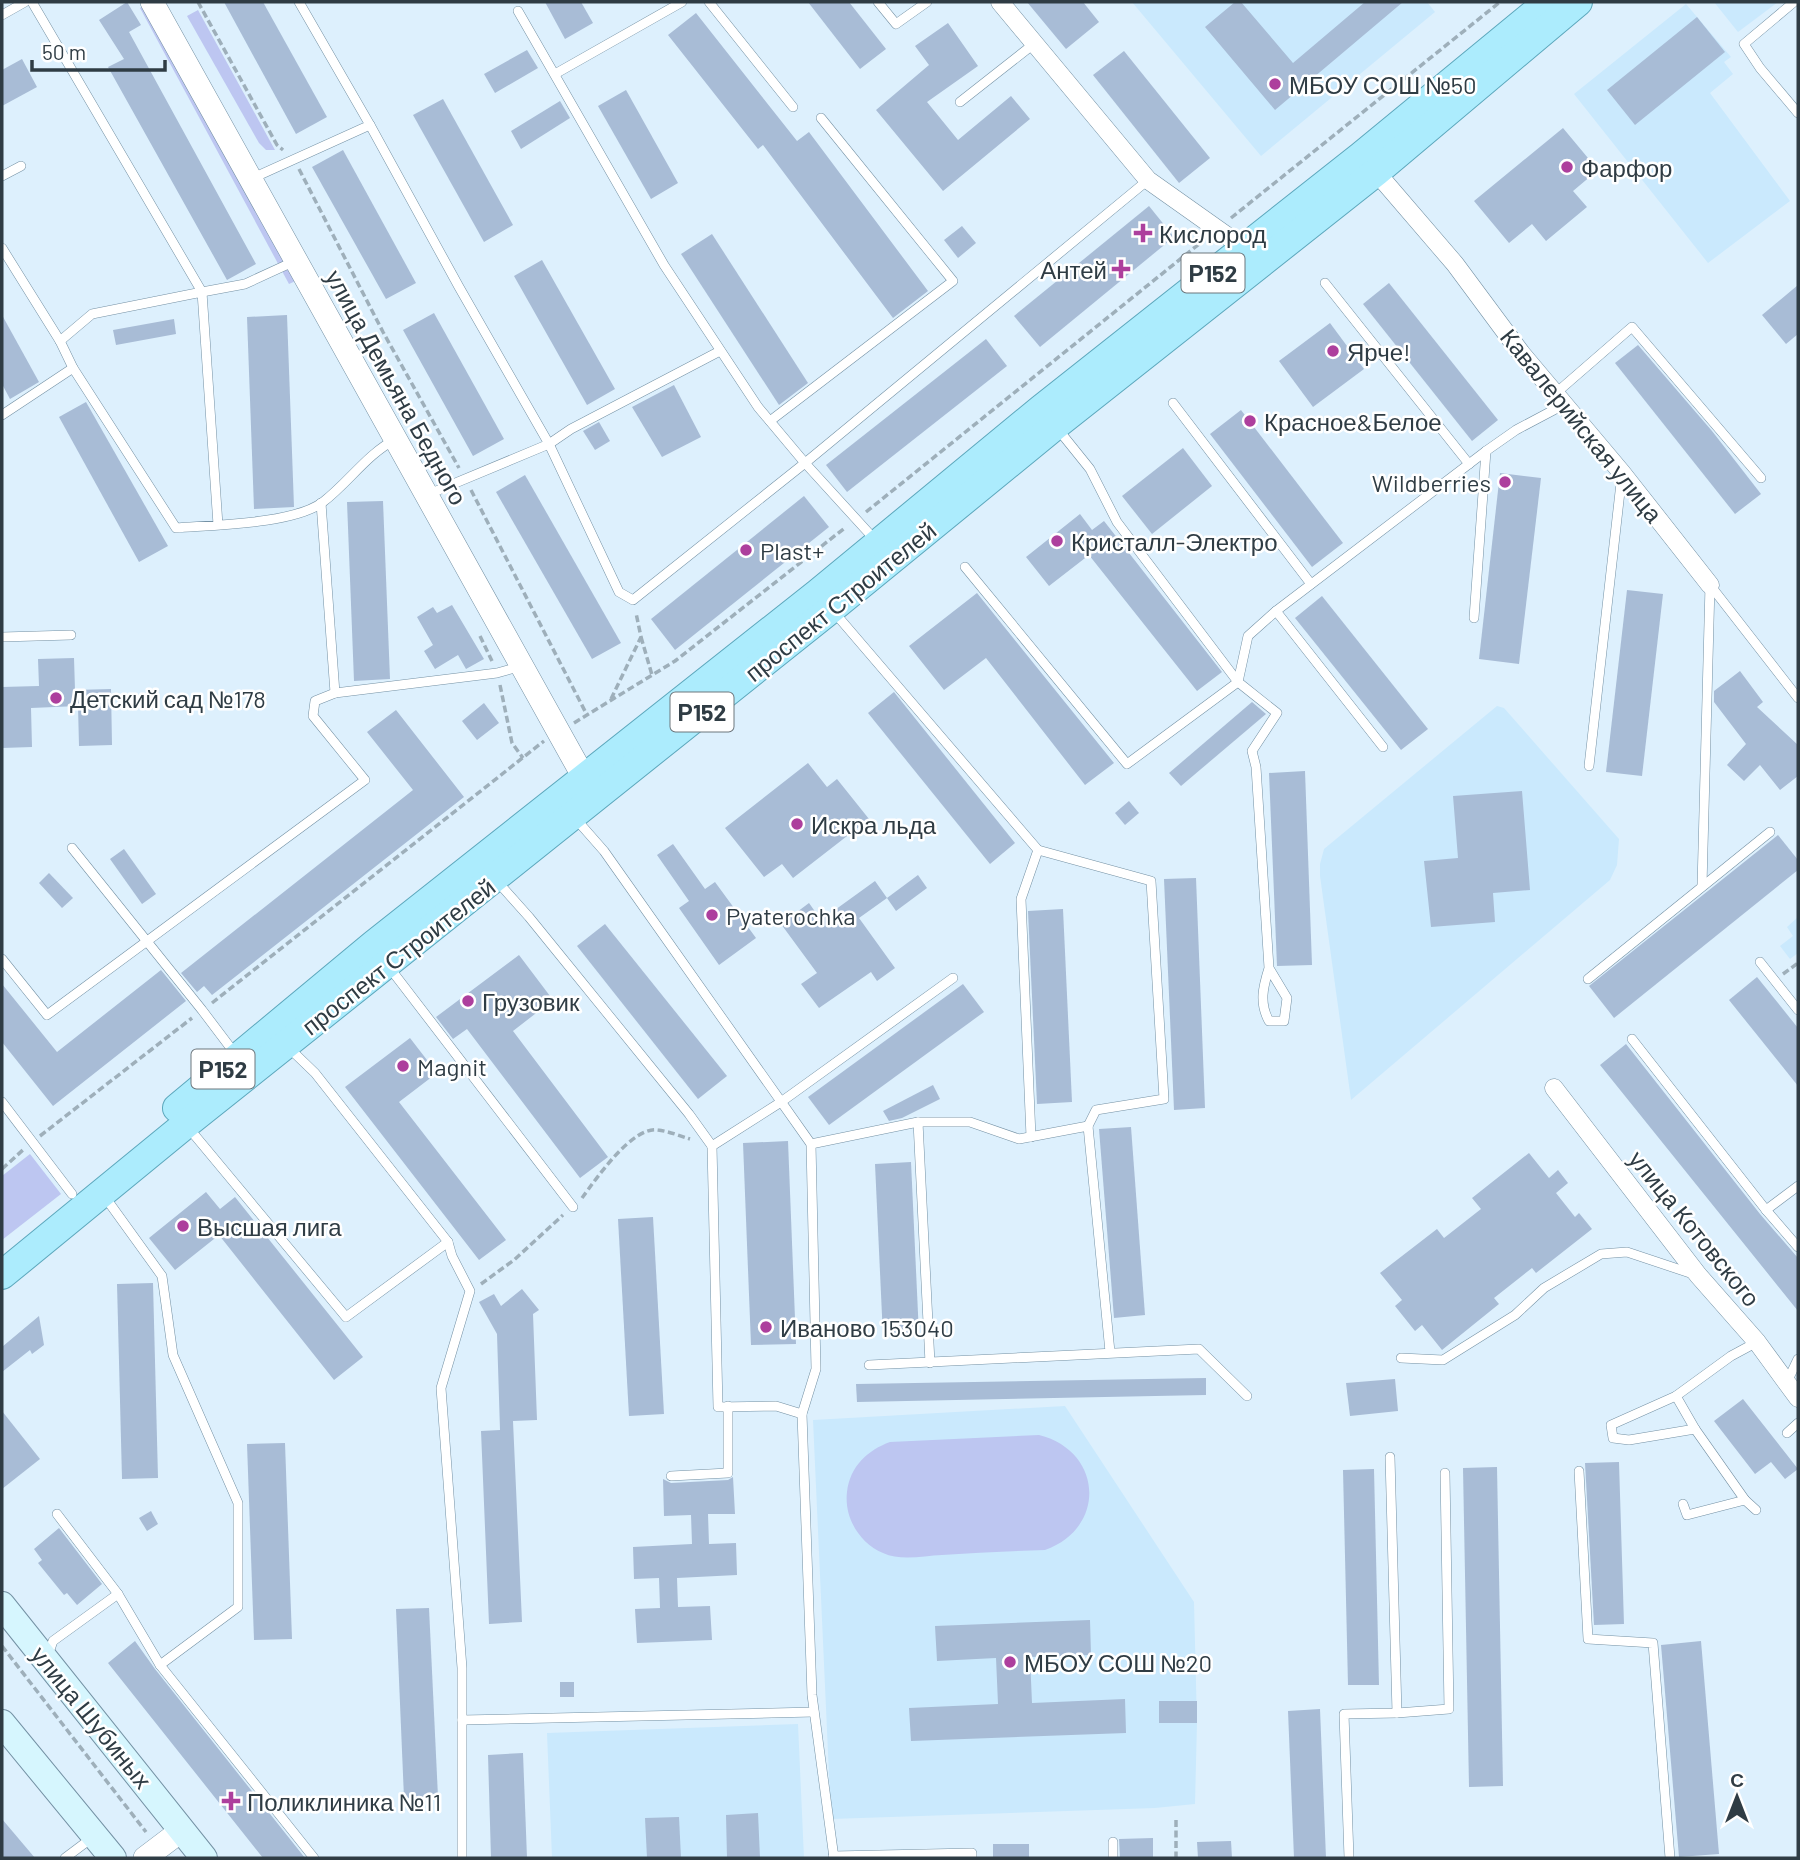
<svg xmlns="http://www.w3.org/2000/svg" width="1800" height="1860" font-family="Barlow,sans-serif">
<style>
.built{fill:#cae9fd}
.green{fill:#bdc6f1}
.building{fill:#a8bcd6}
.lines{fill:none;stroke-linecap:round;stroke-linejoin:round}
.service-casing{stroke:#7491a4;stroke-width:10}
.minor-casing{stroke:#7491a4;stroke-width:19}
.tertiary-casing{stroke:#7491a4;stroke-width:24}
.secondary-casing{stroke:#7491a4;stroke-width:28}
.primary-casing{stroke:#5ca7bc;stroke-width:30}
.path{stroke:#9eafba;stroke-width:3.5;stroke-dasharray:7 3.5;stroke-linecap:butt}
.service{stroke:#fff;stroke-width:9}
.minor{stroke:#fff;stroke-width:18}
.tertiary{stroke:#fff;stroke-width:23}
.secondary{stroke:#d6f6fe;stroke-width:26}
.primary{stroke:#acecfd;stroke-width:28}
.poi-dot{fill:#ad3f9d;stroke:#fff;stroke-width:2.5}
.labels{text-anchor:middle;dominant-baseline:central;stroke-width:5;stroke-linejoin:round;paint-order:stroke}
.shield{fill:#fff;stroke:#6d767c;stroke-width:2}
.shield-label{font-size:23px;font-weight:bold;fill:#2f3c44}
.poi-label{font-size:24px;fill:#2f3c44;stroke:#fff;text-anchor:start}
.street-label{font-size:24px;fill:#2f3c44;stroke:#fff}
</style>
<rect width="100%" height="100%" fill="#ddf0fd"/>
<g class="built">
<path d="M1132 2H1427L1435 12 1261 156Z"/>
<path d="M1714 2H1778L1738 32Z"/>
<path d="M1686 4 1731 57 1724 62 1733 74 1710 93 1790 201 1708 263 1574 94Z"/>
<path d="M1497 706 1504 708 1619 839 1617 865 1610 880 1351 1100 1320 876V864L1324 849Z"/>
<path d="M1798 917V953L1790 959 1780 946 1793 936 1787 927Z"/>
<path d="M1065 1406 1194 1602 1197 1723 1195 1804 1155 1808 831 1819 813 1420Z"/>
<path d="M798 1724 804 1858H552L547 1733Z"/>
</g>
<g class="green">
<path d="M150 2 302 278 289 284 140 8Z"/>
<path d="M198 10 275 150H266L259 143 187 16Z"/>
<path d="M30 1154 61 1194 2 1240V1176Z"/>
<path d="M1039 1435C1103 1451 1107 1528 1045 1550 1010 1551 976 1553 942 1555 923 1556 900 1561 883 1553 859 1543 844 1517 847 1492 850 1466 868 1450 890 1442Z"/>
</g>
<g class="building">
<path d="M127 2 141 25 129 32 256 264 227 280 108 67 124 59 99 20Z"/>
<path d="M224 2H263L327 117 296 134Z"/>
<path d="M545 2H581L593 23 565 39Z"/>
<path d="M808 2H849L886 49 860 69Z"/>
<path d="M1027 2H1083L1099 22 1066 49Z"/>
<path d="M1235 2H1241L1293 63 1365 2H1403L1275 110 1205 27Z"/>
<path d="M696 13 797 141 809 132 928 291 893 318 763 145 758 149 668 35Z"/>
<path d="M1697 17 1725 52 1635 125 1607 90Z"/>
<path d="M948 23 978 66 927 102 958 140 1011 96 1030 119 943 191 876 110 929 65 915 46Z"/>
<path d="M527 50 538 68 495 93 484 74Z"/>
<path d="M1124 51 1210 158 1179 183 1093 75Z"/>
<path d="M22 59 37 87 2 106V70Z"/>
<path d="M626 90 678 183 651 199 598 106Z"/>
<path d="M443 99 513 225 484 242 413 115Z"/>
<path d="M560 101 570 118 521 149 511 131Z"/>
<path d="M1563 128 1598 170 1573 191 1587 207 1546 241 1532 224 1509 243 1474 201Z"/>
<path d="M343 150 416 283 386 299 312 167Z"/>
<path d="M1149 206 1174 237 1040 347 1014 316Z"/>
<path d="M962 226 976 243 958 258 944 240Z"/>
<path d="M712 234 808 383 779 405 681 254Z"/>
<path d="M542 260 615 389 587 405 514 276Z"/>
<path d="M1389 283 1498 420 1472 441 1363 304Z"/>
<path d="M1798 285V334L1786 344 1762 315Z"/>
<path d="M434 313 504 439 473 456 403 330Z"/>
<path d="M2 315 39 382 10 399 2 384Z"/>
<path d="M287 315 294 507 254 509 247 317Z"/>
<path d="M174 319 176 334 116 345 113 330Z"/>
<path d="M1330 323 1364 369 1313 407 1279 361Z"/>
<path d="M986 339 1007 366 847 492 826 465Z"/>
<path d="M1638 345 1712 431 1761 494 1735 514 1615 363Z"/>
<path d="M674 385 701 437 662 457 632 407Z"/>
<path d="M86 402 168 546 139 562 59 417Z"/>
<path d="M1241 410 1343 543 1312 567 1210 434Z"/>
<path d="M599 422 610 441 595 450 583 431Z"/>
<path d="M1183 448 1212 486 1152 534 1122 496Z"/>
<path d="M1500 473 1541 478 1519 664 1479 659Z"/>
<path d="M525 475 621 643 592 659 496 492Z"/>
<path d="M804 496 829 527 675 650 651 619Z"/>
<path d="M383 501 390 679 354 681 347 502Z"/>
<path d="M1080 514 1092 530 1104 521 1222 672 1197 691 1089 555 1049 586 1026 557Z"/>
<path d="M1627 590 1663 594 1642 776 1606 772Z"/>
<path d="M977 593 1114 763 1085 785 986 658 944 690 909 646Z"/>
<path d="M1322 596 1428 729 1401 750 1295 618Z"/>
<path d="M452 605 484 659 466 669 458 655 435 669 424 651 433 645 417 617 433 607 437 613Z"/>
<path d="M74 658 75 690 111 689 112 745 79 746 78 706 31 708 32 747 2 748V687L39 686 38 659Z"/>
<path d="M1740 671 1763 702 1757 707 1798 745V776L1780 790 1760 765 1744 781 1727 765 1746 744 1714 702V691Z"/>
<path d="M894 692 1015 843 990 864 868 713Z"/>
<path d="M1252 702 1266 714 1181 786 1169 773Z"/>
<path d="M484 703 499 723 477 740 462 721Z"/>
<path d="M396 710 464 797 212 995 204 986 197 992 181 973 413 790 367 732Z"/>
<path d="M808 763 827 787 837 779 869 819 793 878 782 864 764 877 725 828Z"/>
<path d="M1305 771 1312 965 1277 966 1269 773Z"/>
<path d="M1522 791 1530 890 1493 893 1495 922 1431 927 1424 861 1458 858 1453 796Z"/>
<path d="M1129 801 1139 813 1125 825 1115 813Z"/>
<path d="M1778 835 1798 860V870L1614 1018 1589 986Z"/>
<path d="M673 844 705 889 715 882 756 938 719 965 679 908 689 901 657 855Z"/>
<path d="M124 849 156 894 142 904 110 859Z"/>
<path d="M49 873 73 898 62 908 39 883Z"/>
<path d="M918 875 927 888 896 911 887 898Z"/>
<path d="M1196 878 1205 1108 1174 1110 1164 879Z"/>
<path d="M875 881 887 898 859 918 895 968 877 981 871 972 819 1008 801 984 817 973 781 924 809 903 821 920Z"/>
<path d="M1063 909 1072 1102 1037 1104 1028 911Z"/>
<path d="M605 924 727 1076 698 1099 577 946Z"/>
<path d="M519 955 553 1000 513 1031 608 1157 580 1178 467 1029 453 1039 436 1017Z"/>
<path d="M161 970 186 1001 53 1106 2 1042V984L57 1052Z"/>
<path d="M1757 977 1798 1028V1086L1729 1000Z"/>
<path d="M963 984 984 1012 829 1125 808 1097Z"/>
<path d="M410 1038 437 1073 399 1102 506 1240 479 1260 345 1087Z"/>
<path d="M1626 1044 1760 1214 1798 1258V1311L1600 1065Z"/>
<path d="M933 1085 940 1099 902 1118 889 1121 883 1111Z"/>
<path d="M1131 1127 1145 1315 1114 1318 1099 1129Z"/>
<path d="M788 1141 796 1344 751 1345 743 1143Z"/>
<path d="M1529 1153 1549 1178 1558 1170 1568 1183 1556 1193 1575 1217 1579 1213 1592 1229 1536 1273 1532 1268 1494 1298 1499 1304 1442 1350 1422 1325 1415 1331 1395 1306 1402 1300 1380 1273 1437 1229 1444 1238 1481 1209 1472 1198Z"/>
<path d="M911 1162 919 1335 883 1337 875 1164Z"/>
<path d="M206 1192 220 1209 235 1197 363 1357 334 1380 219 1235 175 1270 149 1238Z"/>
<path d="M653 1217 664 1414 629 1416 618 1219Z"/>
<path d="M153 1283 158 1478 122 1479 117 1284Z"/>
<path d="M522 1289 539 1310 533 1314 537 1420 513 1421 522 1622 489 1624 481 1431 500 1430 497 1334 479 1302 494 1294 501 1306Z"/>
<path d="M39 1316 44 1345 32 1354 30 1350 2 1372V1347Z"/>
<path d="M1206 1378V1395L857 1402 856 1384Z"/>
<path d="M1395 1379 1398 1411 1350 1416 1346 1383Z"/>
<path d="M1743 1399 1798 1469 1785 1479 1771 1462 1755 1474 1714 1421Z"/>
<path d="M2 1411 40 1459 2 1489Z"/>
<path d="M285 1443 292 1639 254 1640 247 1444Z"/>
<path d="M1619 1462 1624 1624 1594 1625 1585 1463Z"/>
<path d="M1497 1467 1503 1786 1469 1787 1463 1468Z"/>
<path d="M1374 1469 1379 1685H1348L1343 1470Z"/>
<path d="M733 1477 735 1514H708L709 1544 736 1543 737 1575 677 1578 678 1607 710 1606 712 1640 637 1643 635 1609 660 1608 659 1578 634 1579 633 1547 692 1544 691 1515 664 1516 663 1479 671 1483 728 1480Z"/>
<path d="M151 1511 158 1524 147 1531 139 1518Z"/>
<path d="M59 1528 102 1584 77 1605 67 1593 64 1595 38 1563 42 1560 34 1549Z"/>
<path d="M429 1608 438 1797 404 1798 396 1609Z"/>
<path d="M1090 1620 1091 1655 1030 1657 1032 1703 1125 1699 1126 1733 911 1741 909 1708 998 1704 996 1658 937 1661 935 1626Z"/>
<path d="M135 1641 155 1669 305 1858H263L108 1663Z"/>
<path d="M1701 1641 1719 1854 1679 1857 1661 1645Z"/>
<rect x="560" y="1682" width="14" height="15"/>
<rect x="1159" y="1701" width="38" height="22"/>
<path d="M1320 1709 1326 1858H1294L1288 1711Z"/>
<path d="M523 1753 527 1858H491L488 1755Z"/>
<path d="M758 1813 760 1858H727L726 1815Z"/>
<path d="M679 1817 681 1858H647L645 1818Z"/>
<path d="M2 1819 35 1858H2Z"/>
<path d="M1153 1838V1858H1120L1119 1839Z"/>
<path d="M1231 1841 1232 1858H1198L1197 1842Z"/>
<rect x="993" y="1844" width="36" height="14"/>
</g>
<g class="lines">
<defs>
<g id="service">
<path d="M32 2 202 292 245 284 295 261"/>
<path d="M709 2 793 107"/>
<path d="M878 2 896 24 927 2"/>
<path d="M1794 2 1744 44 1760 68 1798 113"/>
<path d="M518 11 664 265 758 407 805 463 877 542"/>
<path d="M2 15 25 2"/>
<path d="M555 74 682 2"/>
<path d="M960 102 1035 43"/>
<path d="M370 125 459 287 549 444 619 592 633 600 805 463 1148 180"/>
<path d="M2 176 21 166"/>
<path d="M253 178 370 125 299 2"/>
<path d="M2 248 60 341"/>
<path d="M1325 283 1469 464"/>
<path d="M1556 393 1632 327 1761 478"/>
<path d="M1173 403 1311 584"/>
<path d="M2 415 73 368"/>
<path d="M770 421 953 281 821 118"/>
<path d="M1057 428 1090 469 1117 522 1238 682 1277 713 1252 751 1256 767 1269 968 1287 998 1284 1021H1269C1259 1003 1263 987 1269 968"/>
<path d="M429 494 549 444 571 429 720 351"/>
<path d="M321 503 335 693 497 673 522 666"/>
<path d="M218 525 202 292 92 314 60 341 73 368 176 528C213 525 294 524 323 502 349 482 367 454 396 439"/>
<path d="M965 567 1127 764 1238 682 1248 636 1276 611 1486 451 1516 430 1565 404"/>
<path d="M1710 585 1798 698"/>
<path d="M1276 611 1383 747"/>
<path d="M834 612 1038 850"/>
<path d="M1474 618 1486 451"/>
<path d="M2 637 71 635"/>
<path d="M1589 766 1622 474"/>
<path d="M575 818 604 851 811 1144 816 1369 802 1414 812 1695 834 1858"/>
<path d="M72 848 202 1010 236 1055"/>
<path d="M496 880 529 917 689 1114 712 1146"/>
<path d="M1702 886 1710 585"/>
<path d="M2 959 47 1015 365 780 313 716 315 701 335 693"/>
<path d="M1760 962 1798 1010"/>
<path d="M389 967 573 1207"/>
<path d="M1588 979 1770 832"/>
<path d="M1632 1039 1766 1210 1798 1247"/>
<path d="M287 1046 315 1073 448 1242 452 1256 470 1291 441 1388 462 1668V1858"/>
<path d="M2 1102 72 1194"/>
<path d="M187 1126 346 1317 448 1242"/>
<path d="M1031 1137 1021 899 1038 850 1151 881 1164 1099 1096 1110 1088 1126"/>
<path d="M811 1144 918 1122"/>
<path d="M105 1197 162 1276 173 1355 238 1503V1607L160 1665"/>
<path d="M1766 1210 1798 1186"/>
<path d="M1401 1358 1443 1360 1515 1315 1544 1288 1601 1254 1627 1252 1693 1274"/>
<path d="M930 1363 918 1122H970L1019 1139 1088 1126 1110 1352"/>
<path d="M869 1365 1199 1349 1247 1396"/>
<path d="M1787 1382 1798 1359"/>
<path d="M1676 1396 1695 1429 1745 1500"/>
<path d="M802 1414 776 1406 718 1407 712 1146 781 1102 953 978"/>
<path d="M1695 1429 1629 1440 1613 1438 1611 1425 1676 1396 1731 1356 1757 1342"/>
<path d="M1787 1433 1798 1423"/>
<path d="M1579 1471 1588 1639 1653 1643 1670 1858"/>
<path d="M671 1476 728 1473V1406"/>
<path d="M1683 1504 1687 1515 1745 1500 1756 1510"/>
<path d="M57 1514 118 1594 160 1665 314 1858"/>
<path d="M48 1655 53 1641 118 1594"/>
<path d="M1397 1713 1449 1709 1445 1473"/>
<path d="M462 1720 814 1712"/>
<path d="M1113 1842V1858"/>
<path d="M833 1856 972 1853V1858"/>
<path d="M65 1858 93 1837"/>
<path d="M1349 1858 1344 1714 1397 1713 1390 1457"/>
</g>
<g id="minor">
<path d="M1000 2 1148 180 1244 248"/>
<path d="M1376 172 1455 264 1521 353 1622 473 1710 585"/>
<path d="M1554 1088 1698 1275 1757 1342 1798 1398"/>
</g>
<g id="tertiary">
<path d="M152 2 592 792"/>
<path d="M145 1858 182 1830"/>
</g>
<g id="secondary">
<path d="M2 1605 204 1858"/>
<path d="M2 1723 113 1858"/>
</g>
<g id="primary">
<path d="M177 1108 373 945 818 593 1041 409 1361 156 1548 2"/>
<path d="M2 1275 185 1125 831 609 1055 426 1376 172 1578 2"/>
</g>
</defs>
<use href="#service" class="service-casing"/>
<use href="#minor" class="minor-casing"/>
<use href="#tertiary" class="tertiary-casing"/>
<use href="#secondary" class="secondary-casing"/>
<use href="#primary" class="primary-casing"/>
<g class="path">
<path d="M198 2 277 145 283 150"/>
<path d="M299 169 383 332 459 468"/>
<path d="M1231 218 1500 2"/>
<path d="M471 490 587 715"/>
<path d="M866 512 1204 240"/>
<path d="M480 636 492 661"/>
<path d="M641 637 652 675"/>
<path d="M500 685 512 743 523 758"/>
<path d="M611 699 641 637 636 613"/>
<path d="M574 723 675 661 846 527"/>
<path d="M1783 974 1798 963"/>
<path d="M212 1003 544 741"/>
<path d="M40 1136 192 1018"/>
<path d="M2 1169 24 1149"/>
<path d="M582 1198C596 1179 632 1126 658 1130 668 1131 680 1136 690 1139"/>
<path d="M481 1284 514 1260 563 1215"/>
<path d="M2 1646 146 1832"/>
<path d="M1176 1820V1858"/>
</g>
<use href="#service" class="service"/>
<use href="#minor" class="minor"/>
<use href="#tertiary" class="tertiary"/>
<use href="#secondary" class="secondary"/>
<use href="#primary" class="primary"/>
</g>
<g class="poi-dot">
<circle cx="1275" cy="84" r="7"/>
<circle cx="1567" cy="167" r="7"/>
<path d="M1139.5 222.5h7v7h7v7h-7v7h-7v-7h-7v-7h7z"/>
<path d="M1117.5 258.5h7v7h7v7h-7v7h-7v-7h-7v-7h7z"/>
<circle cx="1333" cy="351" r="7"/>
<circle cx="1250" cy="421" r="7"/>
<circle cx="1505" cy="482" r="7"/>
<circle cx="1057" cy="541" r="7"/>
<circle cx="746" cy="550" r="7"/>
<circle cx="56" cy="698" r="7"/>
<circle cx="797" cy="824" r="7"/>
<circle cx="712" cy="915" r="7"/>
<circle cx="468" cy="1001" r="7"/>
<circle cx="403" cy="1066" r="7"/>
<circle cx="183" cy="1226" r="7"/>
<circle cx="766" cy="1327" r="7"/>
<circle cx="1010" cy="1662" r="7"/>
<path d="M227.5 1790.5h7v7h7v7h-7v7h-7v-7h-7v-7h7z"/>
</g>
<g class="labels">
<g class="shield">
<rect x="1181.5" y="253.5" width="63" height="39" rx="5"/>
<rect x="670.5" y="692.5" width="63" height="39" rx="5"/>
<rect x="191.5" y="1049.5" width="63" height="39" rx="5"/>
</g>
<g class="shield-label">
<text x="1213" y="273">Р152</text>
<text x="702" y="712">Р152</text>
<text x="223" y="1069">Р152</text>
</g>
<g class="poi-label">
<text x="1289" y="84">МБОУ СОШ №50</text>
<text x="1581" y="167">Фарфор</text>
<text x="1159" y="233">Кислород</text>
<text x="1107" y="269" text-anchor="end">Антей</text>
<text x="1347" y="351">Ярче!</text>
<text x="1264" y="421">Красное&amp;Белое</text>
<text x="1491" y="482" text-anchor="end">Wildberries</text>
<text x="1071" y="541">Кристалл-Электро</text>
<text x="760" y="550">Plast+</text>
<text x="70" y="698">Детский сад №178</text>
<text x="811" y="824">Искра льда</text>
<text x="726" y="915">Pyaterochka</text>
<text x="482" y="1001">Грузовик</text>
<text x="417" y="1066">Magnit</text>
<text x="197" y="1226">Высшая лига</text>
<text x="780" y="1327">Иваново 153040</text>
<text x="1024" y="1662">МБОУ СОШ №20</text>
<text x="247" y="1801">Поликлиника №11</text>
</g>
<g class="street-label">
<text transform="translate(397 387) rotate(61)">улица Демьяна Бедного</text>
<text transform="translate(1582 425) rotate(51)">Кавалерийская улица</text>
<text transform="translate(840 601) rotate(-39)">проспект Строителей</text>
<text transform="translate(398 956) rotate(-38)">проспект Строителей</text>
<text transform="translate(1695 1228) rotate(51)">улица Котовского</text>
<text transform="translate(92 1717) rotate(51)">улица Шубиных</text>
</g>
</g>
<rect width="1800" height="1860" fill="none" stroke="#2f3c44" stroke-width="7"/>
<g transform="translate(1737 1797)" stroke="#ffffff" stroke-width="5" paint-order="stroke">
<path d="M0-5L12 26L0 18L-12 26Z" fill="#2f3c44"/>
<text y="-10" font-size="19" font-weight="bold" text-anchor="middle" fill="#2f3c44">С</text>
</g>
<path d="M32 60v10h133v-10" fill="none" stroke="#2f3c44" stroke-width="3.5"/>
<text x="42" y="60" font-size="21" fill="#2f3c44" stroke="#ffffff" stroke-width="5" paint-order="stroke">50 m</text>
</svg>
